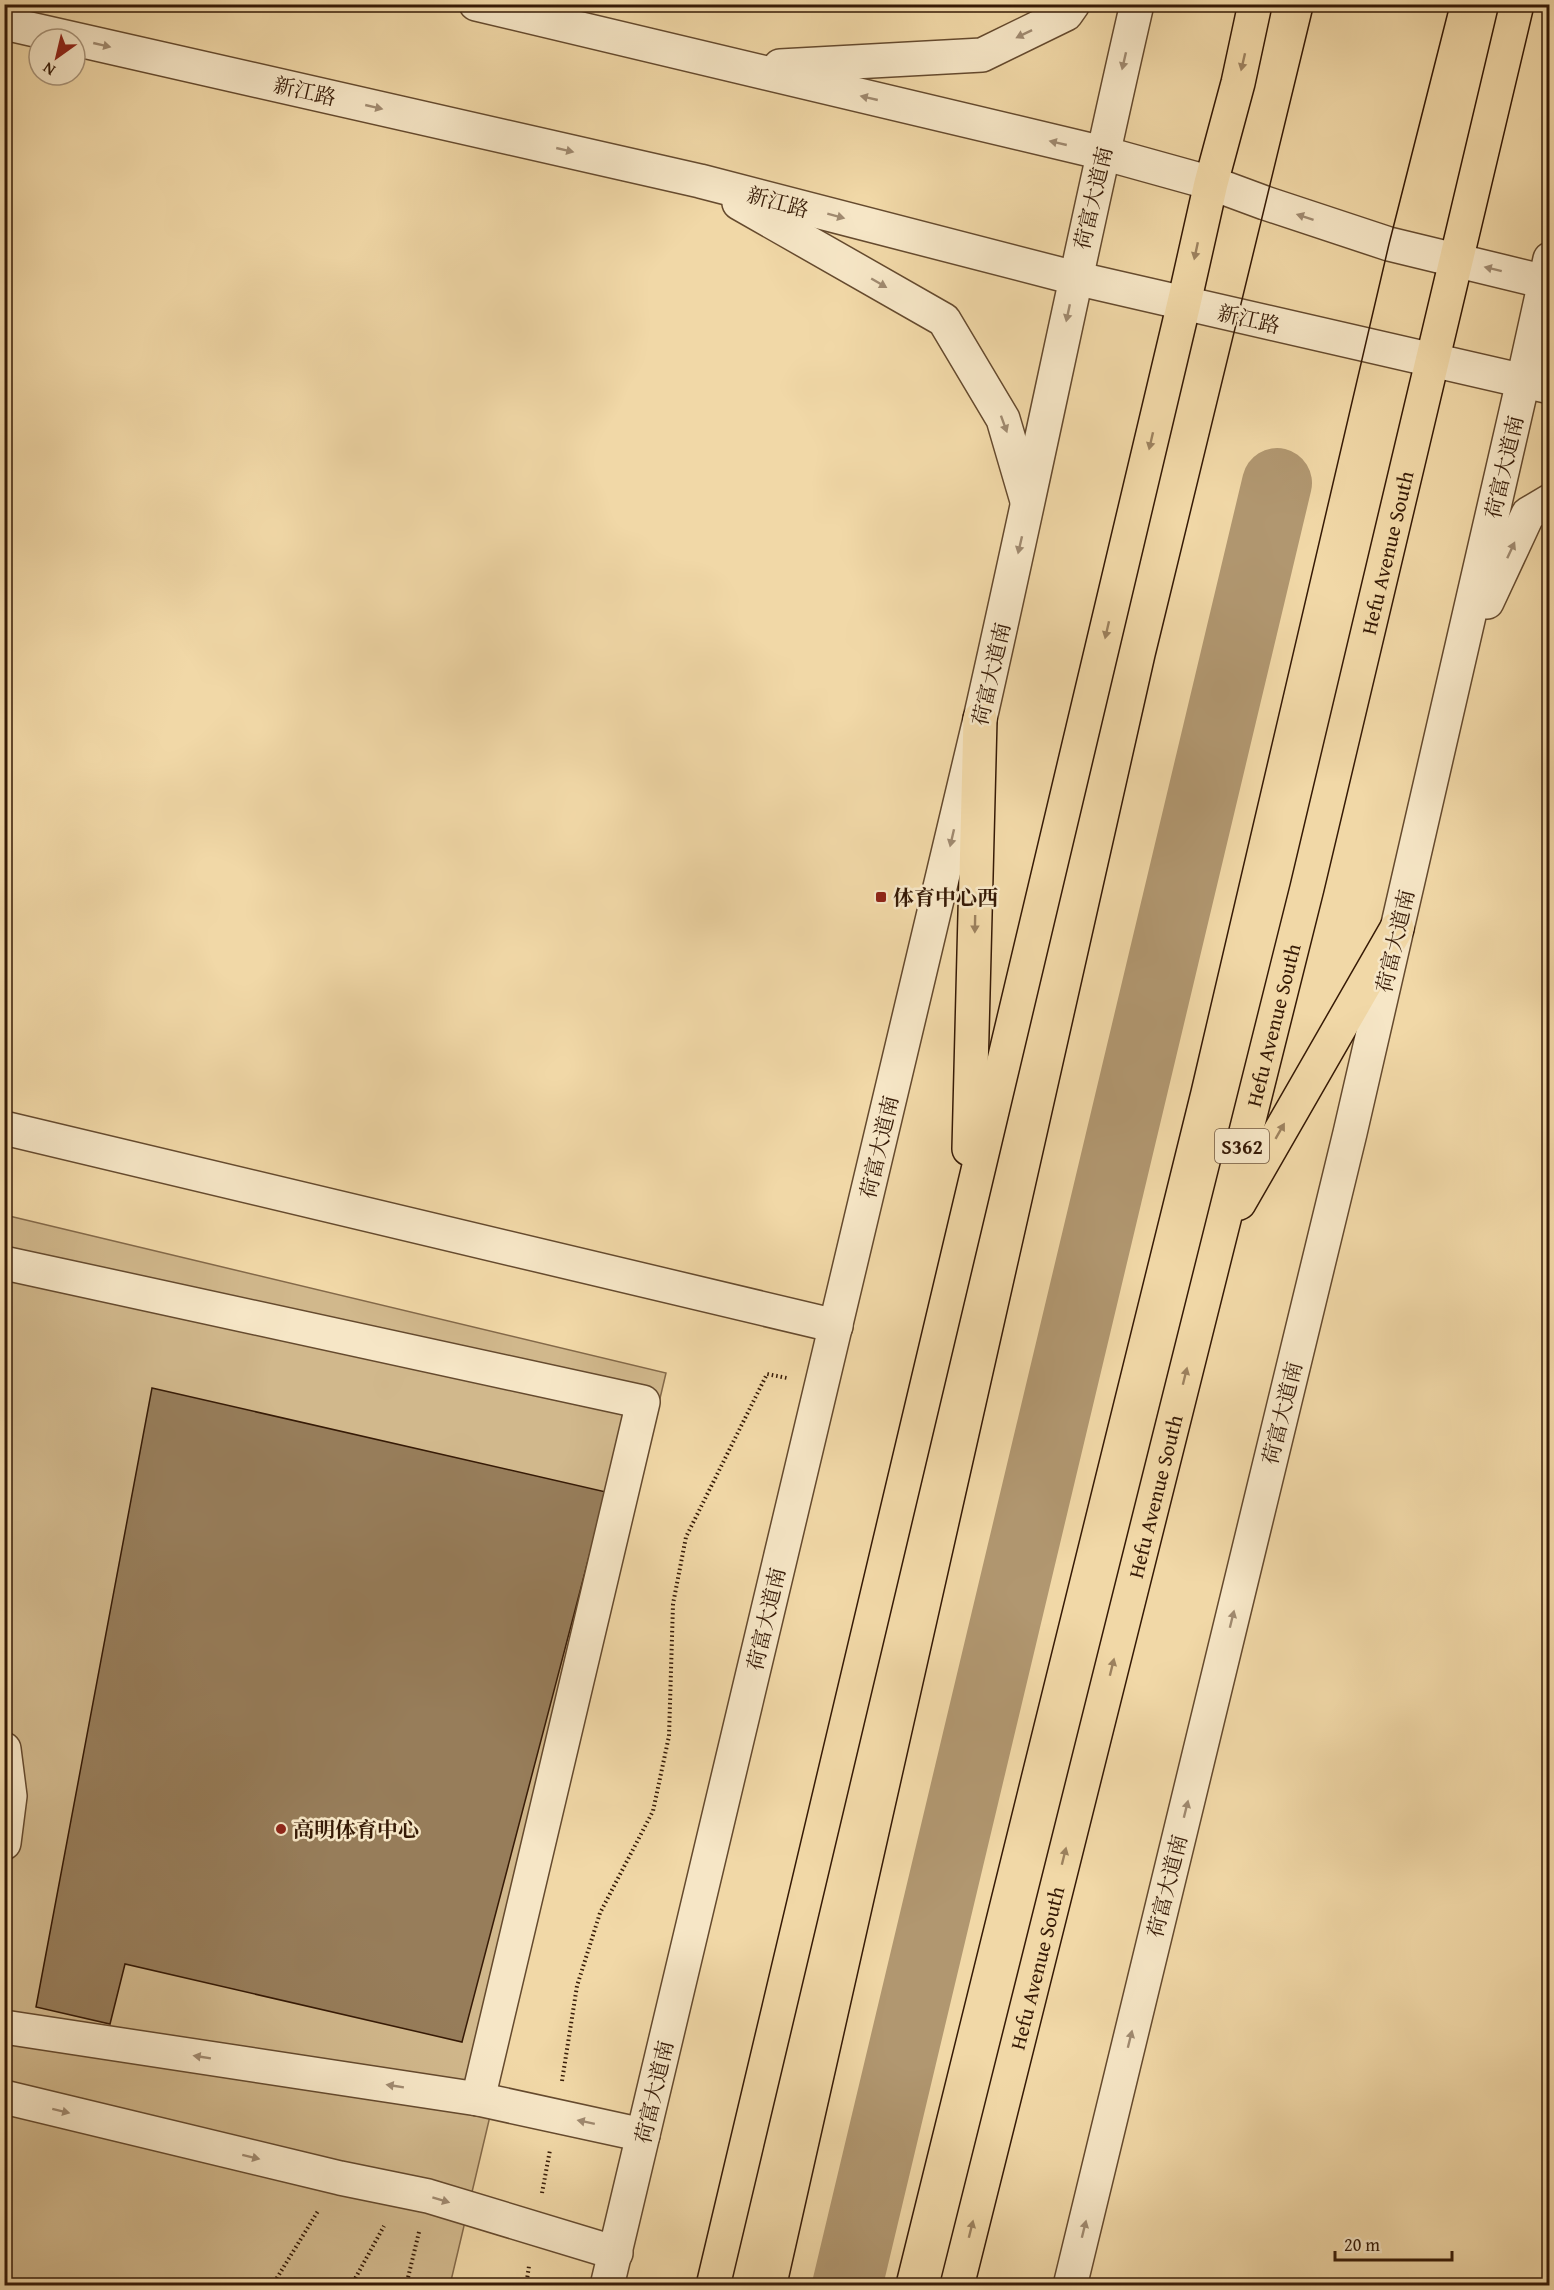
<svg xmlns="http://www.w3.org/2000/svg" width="1554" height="2290" font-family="'Gentium Book Plus','Noto Serif SC',serif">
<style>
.green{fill:#d1b88c;stroke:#846949;stroke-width:1.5}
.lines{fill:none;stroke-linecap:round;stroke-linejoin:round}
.river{stroke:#b19770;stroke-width:70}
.building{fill:#977d5a;stroke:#361a06;stroke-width:1.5}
.minor-casing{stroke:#654a2e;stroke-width:36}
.tertiary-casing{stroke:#654a2e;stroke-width:36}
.primary-casing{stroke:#361a06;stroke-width:36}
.path{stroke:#361a06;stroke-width:4;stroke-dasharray:1.5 3;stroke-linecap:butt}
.minor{stroke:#f6e6c6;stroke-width:33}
.tertiary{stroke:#f6e6c6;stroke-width:33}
.primary{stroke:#f1d8a7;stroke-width:33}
.tram{stroke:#361a06;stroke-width:1.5}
.oneway{fill:#a08a70}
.oneway2{fill:#9d825f}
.poi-dot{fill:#8f2418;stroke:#f6e6c6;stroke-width:2}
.labels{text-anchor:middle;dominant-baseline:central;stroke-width:5;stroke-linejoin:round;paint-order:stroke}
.shield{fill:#f6e6c6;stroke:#705740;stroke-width:1.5}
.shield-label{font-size:20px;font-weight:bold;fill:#361a06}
.street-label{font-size:21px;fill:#361a06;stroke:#f6e6c6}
.poi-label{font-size:21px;font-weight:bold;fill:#361a06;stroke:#f6e6c6;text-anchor:start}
</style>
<rect width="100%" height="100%" fill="#f1d8a7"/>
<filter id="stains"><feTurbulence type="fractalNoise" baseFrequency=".00333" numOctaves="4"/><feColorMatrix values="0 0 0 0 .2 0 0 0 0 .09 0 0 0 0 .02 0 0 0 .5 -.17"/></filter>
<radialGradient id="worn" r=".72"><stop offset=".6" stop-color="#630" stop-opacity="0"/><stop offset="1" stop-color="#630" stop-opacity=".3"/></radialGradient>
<path class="green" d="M5 1215 666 1373 450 2285 5 2286Z"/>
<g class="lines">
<path class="river" d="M847 2286 1277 483"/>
</g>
<path class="building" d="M152 1388 606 1492 462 2042 125 1964 110 2024 36 2007Z"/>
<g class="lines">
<defs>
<g id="minor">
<path d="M4 1128 836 1326"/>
<path d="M4 1263 643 1402 478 2099"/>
<path d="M4 1749 10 1796 4 1843"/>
<path d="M4 2027 478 2099 643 2135"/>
<path d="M4 2097 340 2178 428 2196 616 2253"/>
</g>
<g id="tertiary">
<path d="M476 4 1103 153 1211 183 1265 203 1389 244 1550 283"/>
<path d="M4 23 700 181 1075 278 1550 387"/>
<path d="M780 66 982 55 1066 14 1073 4"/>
<path d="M739 203 944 320 1003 419 1027 501"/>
<path d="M1487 602 1528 514 1550 501"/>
<path d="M607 2286 980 719C1034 481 1082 242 1137 4"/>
<path d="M1070 2286 1350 1133 1523 381 1550 259"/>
</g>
<g id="primary">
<path d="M969 1149 980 719"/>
<path d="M1239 1203 1397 928"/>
<path d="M713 2286 1184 303 1211 183 1238 83 1255 4"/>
<path id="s1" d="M957 2286 1307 888 1517 4"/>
</g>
</defs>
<use href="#minor" class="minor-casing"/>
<use href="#tertiary" class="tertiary-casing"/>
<use href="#primary" class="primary-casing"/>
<g class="path">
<path d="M562 2081 577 1986 600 1913 653 1811 669 1736 673 1604 686 1537 767 1374 787 1378"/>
<path d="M542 2193 550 2150"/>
<path d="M272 2286 318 2211"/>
<path d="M351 2286 384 2226"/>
<path d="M406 2286 419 2232"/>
<path d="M526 2286 529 2266"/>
</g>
<use href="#minor" class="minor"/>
<use href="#tertiary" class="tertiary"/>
<use href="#primary" class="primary"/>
<g class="tram">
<path d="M787 2286 1155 657 1314 4"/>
<path d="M895 2286 1191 1090 1389 244 1450 4"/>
</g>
</g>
<defs><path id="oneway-solid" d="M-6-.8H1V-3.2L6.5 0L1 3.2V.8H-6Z" transform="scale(1.5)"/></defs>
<g class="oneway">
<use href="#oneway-solid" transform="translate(1024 34) rotate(154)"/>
<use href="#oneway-solid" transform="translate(102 45) rotate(13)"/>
<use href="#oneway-solid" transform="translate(1124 61) rotate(103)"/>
<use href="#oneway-solid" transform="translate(869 98) rotate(-167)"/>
<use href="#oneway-solid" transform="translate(374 107) rotate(13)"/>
<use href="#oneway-solid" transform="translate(1058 143) rotate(-167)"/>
<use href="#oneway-solid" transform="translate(565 150) rotate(13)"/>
<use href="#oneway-solid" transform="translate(836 216) rotate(15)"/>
<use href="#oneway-solid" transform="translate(1305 217) rotate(-162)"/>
<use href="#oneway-solid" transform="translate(1493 269) rotate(-166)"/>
<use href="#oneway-solid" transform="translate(879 283) rotate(30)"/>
<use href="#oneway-solid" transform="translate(1068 313) rotate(102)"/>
<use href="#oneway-solid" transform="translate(1004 424) rotate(70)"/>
<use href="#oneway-solid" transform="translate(1020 545) rotate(103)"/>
<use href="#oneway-solid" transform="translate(1511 550) rotate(-65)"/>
<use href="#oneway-solid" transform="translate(952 838) rotate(103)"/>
<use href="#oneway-solid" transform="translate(1232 1619) rotate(-76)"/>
<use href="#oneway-solid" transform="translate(1186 1809) rotate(-76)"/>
<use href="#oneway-solid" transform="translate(1130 2039) rotate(-76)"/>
<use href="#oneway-solid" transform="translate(202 2057) rotate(-171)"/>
<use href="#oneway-solid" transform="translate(395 2086) rotate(-171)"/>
<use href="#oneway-solid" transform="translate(61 2111) rotate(14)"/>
<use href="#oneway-solid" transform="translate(586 2122) rotate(-168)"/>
<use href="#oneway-solid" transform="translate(251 2157) rotate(14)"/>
<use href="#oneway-solid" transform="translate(441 2200) rotate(17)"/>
<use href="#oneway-solid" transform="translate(1084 2229) rotate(-76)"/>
</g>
<g class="oneway2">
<use href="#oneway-solid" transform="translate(1243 62) rotate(103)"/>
<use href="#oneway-solid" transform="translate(1196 251) rotate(102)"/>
<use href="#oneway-solid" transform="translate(1151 441) rotate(103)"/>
<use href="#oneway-solid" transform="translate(1107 630) rotate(103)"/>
<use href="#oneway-solid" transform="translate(975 924) rotate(91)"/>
<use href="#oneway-solid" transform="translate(1280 1131) rotate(-60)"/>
<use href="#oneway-solid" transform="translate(1185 1376) rotate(-76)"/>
<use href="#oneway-solid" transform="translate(1112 1667) rotate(-76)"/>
<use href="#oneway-solid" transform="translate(1064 1856) rotate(-76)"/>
<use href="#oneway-solid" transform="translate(971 2229) rotate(-76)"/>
</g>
<g class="poi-dot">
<rect x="875" y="891" width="12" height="12" rx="3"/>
<circle cx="281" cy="1829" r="6"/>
</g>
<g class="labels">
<rect class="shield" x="1215" y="1129" width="54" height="34" rx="4.5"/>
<g class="shield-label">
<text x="1242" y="1146">S362</text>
</g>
<g class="street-label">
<text transform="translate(305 91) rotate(13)">新江路</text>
<text transform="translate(1093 198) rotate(-77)">荷富大道南</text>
<text transform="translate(778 202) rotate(15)">新江路</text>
<text transform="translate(1249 319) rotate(13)">新江路</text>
<text transform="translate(1504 467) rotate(-77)">荷富大道南</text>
<text stroke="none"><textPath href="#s1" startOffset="1786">Hefu Avenue South</textPath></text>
<text transform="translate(991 674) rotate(-77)">荷富大道南</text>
<text transform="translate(1395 941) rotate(-77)">荷富大道南</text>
<text stroke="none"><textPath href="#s1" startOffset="1300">Hefu Avenue South</textPath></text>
<text transform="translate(879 1147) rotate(-77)">荷富大道南</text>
<text transform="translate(1282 1413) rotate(-76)">荷富大道南</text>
<text stroke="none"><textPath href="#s1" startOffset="814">Hefu Avenue South</textPath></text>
<text transform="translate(766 1619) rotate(-77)">荷富大道南</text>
<text transform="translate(1167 1886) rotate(-76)">荷富大道南</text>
<text stroke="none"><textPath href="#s1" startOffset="328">Hefu Avenue South</textPath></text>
<text transform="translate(654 2092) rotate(-77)">荷富大道南</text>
</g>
<g class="poi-label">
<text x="893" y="897">体育中心西</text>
<text x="293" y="1829">高明体育中心</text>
</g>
</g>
<rect width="1554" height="2290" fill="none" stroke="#f1d8a7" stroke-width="24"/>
<rect x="6" y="6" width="1542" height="2278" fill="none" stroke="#361a06" stroke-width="3"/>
<rect x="12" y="12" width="1530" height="2266" fill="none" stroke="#361a06" stroke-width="1.5"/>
<g transform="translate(57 57) rotate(214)"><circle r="28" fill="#f6e6c6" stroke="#a99479" stroke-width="1.5"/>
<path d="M0-4.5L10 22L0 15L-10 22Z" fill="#8f2418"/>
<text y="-9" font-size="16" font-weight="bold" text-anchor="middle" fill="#361a06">N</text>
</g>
<path d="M1335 2251v9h117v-9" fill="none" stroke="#361a06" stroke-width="3"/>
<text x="1344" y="2251" font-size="18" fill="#361a06" stroke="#f6e6c6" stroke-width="4.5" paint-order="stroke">20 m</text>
<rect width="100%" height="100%" filter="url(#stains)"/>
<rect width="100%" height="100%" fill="url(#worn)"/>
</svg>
